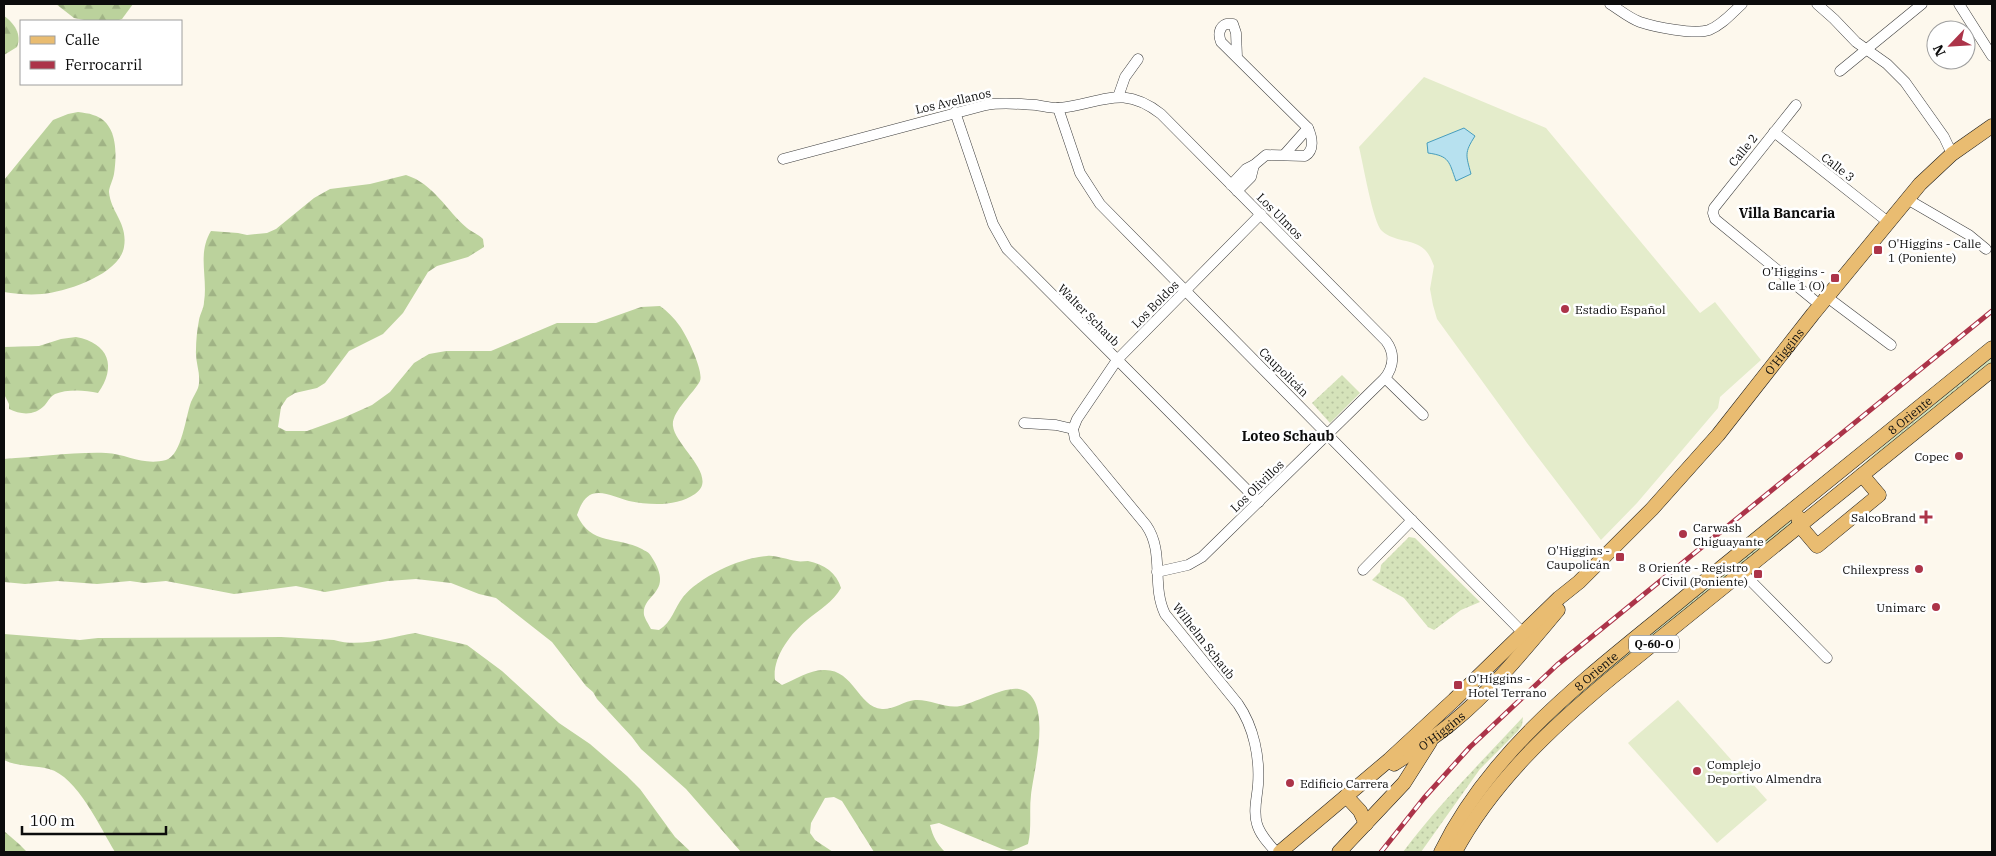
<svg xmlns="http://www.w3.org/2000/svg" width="1996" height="856" font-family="'IBM Plex Serif',serif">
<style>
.grass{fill:url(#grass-dots)}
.forest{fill:url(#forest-firs)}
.pitch{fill:#e4eccb}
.water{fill:#b7e1ef;stroke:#469dbd}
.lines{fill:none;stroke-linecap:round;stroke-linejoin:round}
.minor-casing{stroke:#3f3f3f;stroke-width:11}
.major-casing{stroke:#1d1d1d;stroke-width:15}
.minor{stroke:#fff;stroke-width:10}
.major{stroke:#e9bc71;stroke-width:14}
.rail-casing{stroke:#ac3449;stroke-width:5}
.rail{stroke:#fff;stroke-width:3;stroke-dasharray:9;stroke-linecap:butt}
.poi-dot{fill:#ac3449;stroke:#fff;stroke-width:2}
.labels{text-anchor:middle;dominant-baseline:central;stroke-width:5;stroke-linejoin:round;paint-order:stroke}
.shield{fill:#fff;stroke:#555;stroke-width:1}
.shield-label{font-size:11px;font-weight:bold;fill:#0c0c0c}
.street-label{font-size:12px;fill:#0c0c0c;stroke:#fff}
.poi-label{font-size:12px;fill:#0c0c0c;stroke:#fff;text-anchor:end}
.neighbourhood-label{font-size:14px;font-weight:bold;fill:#0c0c0c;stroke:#fff}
</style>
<defs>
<pattern id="grass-dots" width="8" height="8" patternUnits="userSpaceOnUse" patternTransform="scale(1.25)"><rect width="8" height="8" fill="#d5e3ba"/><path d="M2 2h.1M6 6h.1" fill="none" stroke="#b6c29f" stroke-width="1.8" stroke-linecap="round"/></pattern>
<pattern id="forest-firs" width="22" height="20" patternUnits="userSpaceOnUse" patternTransform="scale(1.25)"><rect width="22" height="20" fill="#bbd29c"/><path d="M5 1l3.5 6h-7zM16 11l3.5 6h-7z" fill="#a0b385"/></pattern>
</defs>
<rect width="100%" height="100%" fill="#fdf8ed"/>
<g class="grass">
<path d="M1992 357V364L1810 512 1881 448Z"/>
<path d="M1342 375 1360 393 1330 423 1312 403Z"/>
<path d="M1790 520 1793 524 1517 757 1514 753 1579 693Z"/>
<path d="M1409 537 1415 538 1480 602 1461 610 1434 630 1428 627 1404 598 1372 580 1380 572 1381 565Z"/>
<path d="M1523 717 1522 725 1518 731 1480 769 1421 852H1403C1439 804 1482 761 1523 717Z"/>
</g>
<g class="forest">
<path d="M56 4H133L122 19 116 21H89L74 18Z"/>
<path d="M4 16C14 23 22 34 17 47L4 55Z"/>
<path d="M78 112C83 113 89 113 93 115 118 122 117 154 114 174 113 180 109 187 109 192 111 213 128 223 124 247 120 274 66 292 42 294 29 295 16 294 4 292V180L53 120 68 114Z"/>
<path d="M406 175C434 184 446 210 467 228 472 232 478 234 483 239L484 247 468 257 437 266 428 272 403 313 383 334 349 351 325 383 317 388 295 393 287 398 281 407 278 427 286 431H307L343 418 372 405 390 392 414 363 429 354 446 351H491L557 323H596L641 307 660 306C667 311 674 318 679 325 686 334 704 371 700 381 694 393 671 412 673 426 675 446 720 477 695 494 676 507 650 505 629 501 618 498 603 490 592 494 583 498 580 507 577 515 591 546 617 536 642 549 645 551 649 552 651 556 676 594 641 593 644 615 645 619 649 625 651 629L659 630C672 622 674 609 683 597 699 577 741 557 767 556 776 555 787 560 797 561 800 562 804 561 808 561 824 564 837 573 841 588 833 602 819 610 807 620 790 634 772 658 775 680L782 685C794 680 811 669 825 670 854 670 858 707 882 709 893 710 904 701 915 700 930 699 946 709 960 706 974 703 1005 686 1019 689 1055 696 1033 773 1031 795 1029 811 1032 828 1028 844L1011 851 1002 849 939 823 930 825C933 837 937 844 945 852H874L842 801 834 797 825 798 811 823 810 833 815 840 833 852H741L686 789 641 749 632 737 597 699 593 692 586 686 552 642 496 598 479 594 451 583 416 579 388 581 325 592 296 586 234 594 166 581 144 583 130 581 97 584 58 581 25 584 4 582V459C38 457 72 452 106 453 127 454 143 466 166 460 182 455 186 415 191 402 193 397 196 393 198 388 202 375 195 363 196 350 196 341 197 330 199 320 200 314 204 308 204 302 208 277 197 254 211 231L238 233 247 235 267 233 276 229 314 198 330 189 370 184Z"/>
<path d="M76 337C109 343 117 367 98 393 85 390 67 389 55 394 51 396 48 401 45 405 35 416 21 415 9 409V404L4 394V347L39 346 61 339Z"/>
<path d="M415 633 467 645 502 671 559 723 590 744 627 776 640 789 675 837 691 852H115C101 829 77 776 49 769 34 765 18 767 4 760V634L80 640 98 638 281 637 334 640C360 648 390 637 415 633Z"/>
<path d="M4 831 19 844 27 852H4Z"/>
</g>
<g class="pitch">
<path d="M1424 77 1546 128 1700 313 1715 302 1761 360 1720 397 1718 408 1637 503 1601 540 1527 443 1437 319 1433 305 1430 289 1434 266C1432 261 1429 253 1424 249 1413 239 1394 242 1382 231 1373 223 1363 163 1359 147Z"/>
<path d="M1678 700 1767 800 1717 843 1628 743Z"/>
</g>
<path class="water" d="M1464 128 1475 136C1464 153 1466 155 1471 174L1456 181C1449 162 1450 156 1428 153L1427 143Z"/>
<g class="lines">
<defs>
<g id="minor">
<path d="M1610 4C1620 10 1629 18 1640 22 1655 27 1694 35 1709 30 1722 25 1732 13 1742 4"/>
<path d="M1817 4 1834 19 1856 42 1887 64 1905 82 1944 137 1952 154"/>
<path d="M1959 4 1992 56"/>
<path d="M1840 71 1922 4"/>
<path d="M1118 97 1125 77 1138 59"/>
<path d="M1796 105 1714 208 1713 213 1715 219 1820 305"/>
<path d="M1058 108 1080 173 1100 204 1527 637"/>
<path d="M955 112 993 224 1007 249 1259 502"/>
<path d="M1774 132 1888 222"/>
<path d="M1284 155 1308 128"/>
<path d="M783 159 986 105C1003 102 1019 104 1036 105 1043 106 1051 108 1059 108 1101 104 1121 83 1161 114L1386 341C1395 353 1394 366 1385 378L1202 557 1188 565 1157 572"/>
<path d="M1231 185 1246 169 1254 165 1266 155 1305 156C1315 150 1312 137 1308 128L1221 42C1218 35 1219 27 1226 24H1233L1236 33 1237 57"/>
<path d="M1237 191 1251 177 1254 165"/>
<path d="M1907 199 1969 235 1986 249"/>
<path d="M1827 297 1891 345"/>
<path d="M1385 378 1423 415"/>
<path d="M1024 423 1056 425 1073 429"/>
<path d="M1073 429 1075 439 1146 525C1165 552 1151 585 1165 614L1238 704C1254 727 1260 758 1258 785 1257 798 1253 811 1257 824 1260 835 1269 844 1276 852"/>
<path d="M1073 429 1077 419 1117 360 1261 214"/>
<path d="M1363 570 1412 520"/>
<path d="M1742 572 1827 658"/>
</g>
<g id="major">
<path d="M1798 517 1800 526 1817 546 1879 495 1862 475"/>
<path id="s1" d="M1394 764C1414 751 1434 738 1453 722 1492 690 1525 649 1558 610"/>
<path d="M1346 796 1360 811 1366 824"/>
<path id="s2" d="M1280 852 1389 760 1454 700 1559 598 1579 582 1652 509 1718 435 1813 314 1920 184 1952 154 1992 126"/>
<path d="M1339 852 1404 783 1430 742"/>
<path id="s3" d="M1441 852C1495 742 1598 670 1690 593 1790 511 1891 430 1992 348"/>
<path d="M1455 852C1492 783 1551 728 1611 678L1992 370"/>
</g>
</defs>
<use href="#minor" class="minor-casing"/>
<use href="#major" class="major-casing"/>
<use href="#minor" class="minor"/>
<use href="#major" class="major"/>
<defs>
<path id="rail" d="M1381 852 1424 798 1470 747 1557 665 1992 311"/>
</defs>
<use href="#rail" class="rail-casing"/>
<use href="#rail" class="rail"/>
</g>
<g class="poi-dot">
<rect x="1873" y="245" width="10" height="10" rx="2.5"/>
<rect x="1830" y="273" width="10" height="10" rx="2.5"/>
<circle cx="1565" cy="309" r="5"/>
<circle cx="1959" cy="456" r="5"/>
<path d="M1923.5 509.5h5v5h5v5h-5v5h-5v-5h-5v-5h5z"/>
<circle cx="1683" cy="534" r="5"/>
<rect x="1615" y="552" width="10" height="10" rx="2.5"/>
<circle cx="1919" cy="569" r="5"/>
<rect x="1753" y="569" width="10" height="10" rx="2.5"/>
<circle cx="1936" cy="607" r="5"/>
<rect x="1453" y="680" width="10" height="10" rx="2.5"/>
<circle cx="1697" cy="771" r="5"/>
<circle cx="1290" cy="783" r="5"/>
</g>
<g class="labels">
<rect class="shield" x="1629" y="635.5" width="50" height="17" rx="4"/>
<g class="shield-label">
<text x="1654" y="644">Q-60-O</text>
</g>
<g class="street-label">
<text transform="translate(953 101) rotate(-13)">Los Avellanos</text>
<text transform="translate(1743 150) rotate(-51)">Calle 2</text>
<text transform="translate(1838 167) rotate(38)">Calle 3</text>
<text transform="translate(1280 216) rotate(45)">Los Ulmos</text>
<text transform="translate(1155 304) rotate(-45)">Los Boldos</text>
<text transform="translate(1089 315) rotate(45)">Walter Schaub</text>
<text stroke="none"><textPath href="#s2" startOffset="712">O'Higgins</textPath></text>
<text transform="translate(1284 372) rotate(45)">Caupolicán</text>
<text stroke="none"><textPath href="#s3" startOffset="645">8 Oriente</textPath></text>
<text transform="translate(1257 486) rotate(-44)">Los Olivillos</text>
<text transform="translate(1204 641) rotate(52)">Wilhelm Schaub</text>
<text stroke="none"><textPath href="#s3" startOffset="240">8 Oriente</textPath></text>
<text stroke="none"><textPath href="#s1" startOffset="58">O'Higgins</textPath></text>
</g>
<g class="poi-label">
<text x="1888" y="243" text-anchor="start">O'Higgins - Calle<tspan x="1888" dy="14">1 (Poniente)</tspan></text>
<text x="1825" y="271">O’Higgins -<tspan x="1825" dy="14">Calle 1 (O)</tspan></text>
<text x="1575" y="309" text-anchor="start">Estadio Español</text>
<text x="1949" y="456">Copec</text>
<text x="1916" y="517">SalcoBrand</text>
<text x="1693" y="527" text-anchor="start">Carwash<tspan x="1693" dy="14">Chiguayante</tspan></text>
<text x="1610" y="550">O'Higgins -<tspan x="1610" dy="14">Caupolicán</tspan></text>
<text x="1748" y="567">8 Oriente - Registro<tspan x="1748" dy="14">Civil (Poniente)</tspan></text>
<text x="1909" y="569">Chilexpress</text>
<text x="1926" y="607">Unimarc</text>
<text x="1468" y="678" text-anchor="start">O'Higgins -<tspan x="1468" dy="14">Hotel Terrano</tspan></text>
<text x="1707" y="764" text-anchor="start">Complejo<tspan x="1707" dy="14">Deportivo Almendra</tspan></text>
<text x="1300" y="783" text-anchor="start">Edificio Carrera</text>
</g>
<g class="neighbourhood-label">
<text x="1787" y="213">Villa Bancaria</text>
<text x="1288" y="436">Loteo Schaub</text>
</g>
</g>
<rect width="1996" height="856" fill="none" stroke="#0c0c0c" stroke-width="10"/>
<rect x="20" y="20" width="162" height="65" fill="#ffffff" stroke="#9e9e9e"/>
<rect x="30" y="36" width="25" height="8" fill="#e9bc71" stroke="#9e9e9e"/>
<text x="65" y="45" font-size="15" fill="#0c0c0c">Calle</text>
<rect x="30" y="61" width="25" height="8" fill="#ac3449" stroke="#9e9e9e"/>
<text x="65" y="70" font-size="15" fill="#0c0c0c">Ferrocarril</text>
<g transform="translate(1951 45) rotate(245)"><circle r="24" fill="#ffffff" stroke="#9e9e9e"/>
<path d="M0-4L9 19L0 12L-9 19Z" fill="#ac3449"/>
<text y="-8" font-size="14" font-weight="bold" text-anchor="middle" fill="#0c0c0c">N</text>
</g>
<path d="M22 826v8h144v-8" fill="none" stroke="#0c0c0c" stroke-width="2.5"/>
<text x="30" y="826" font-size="15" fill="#0c0c0c" stroke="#ffffff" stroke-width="4" paint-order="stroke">100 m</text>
</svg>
